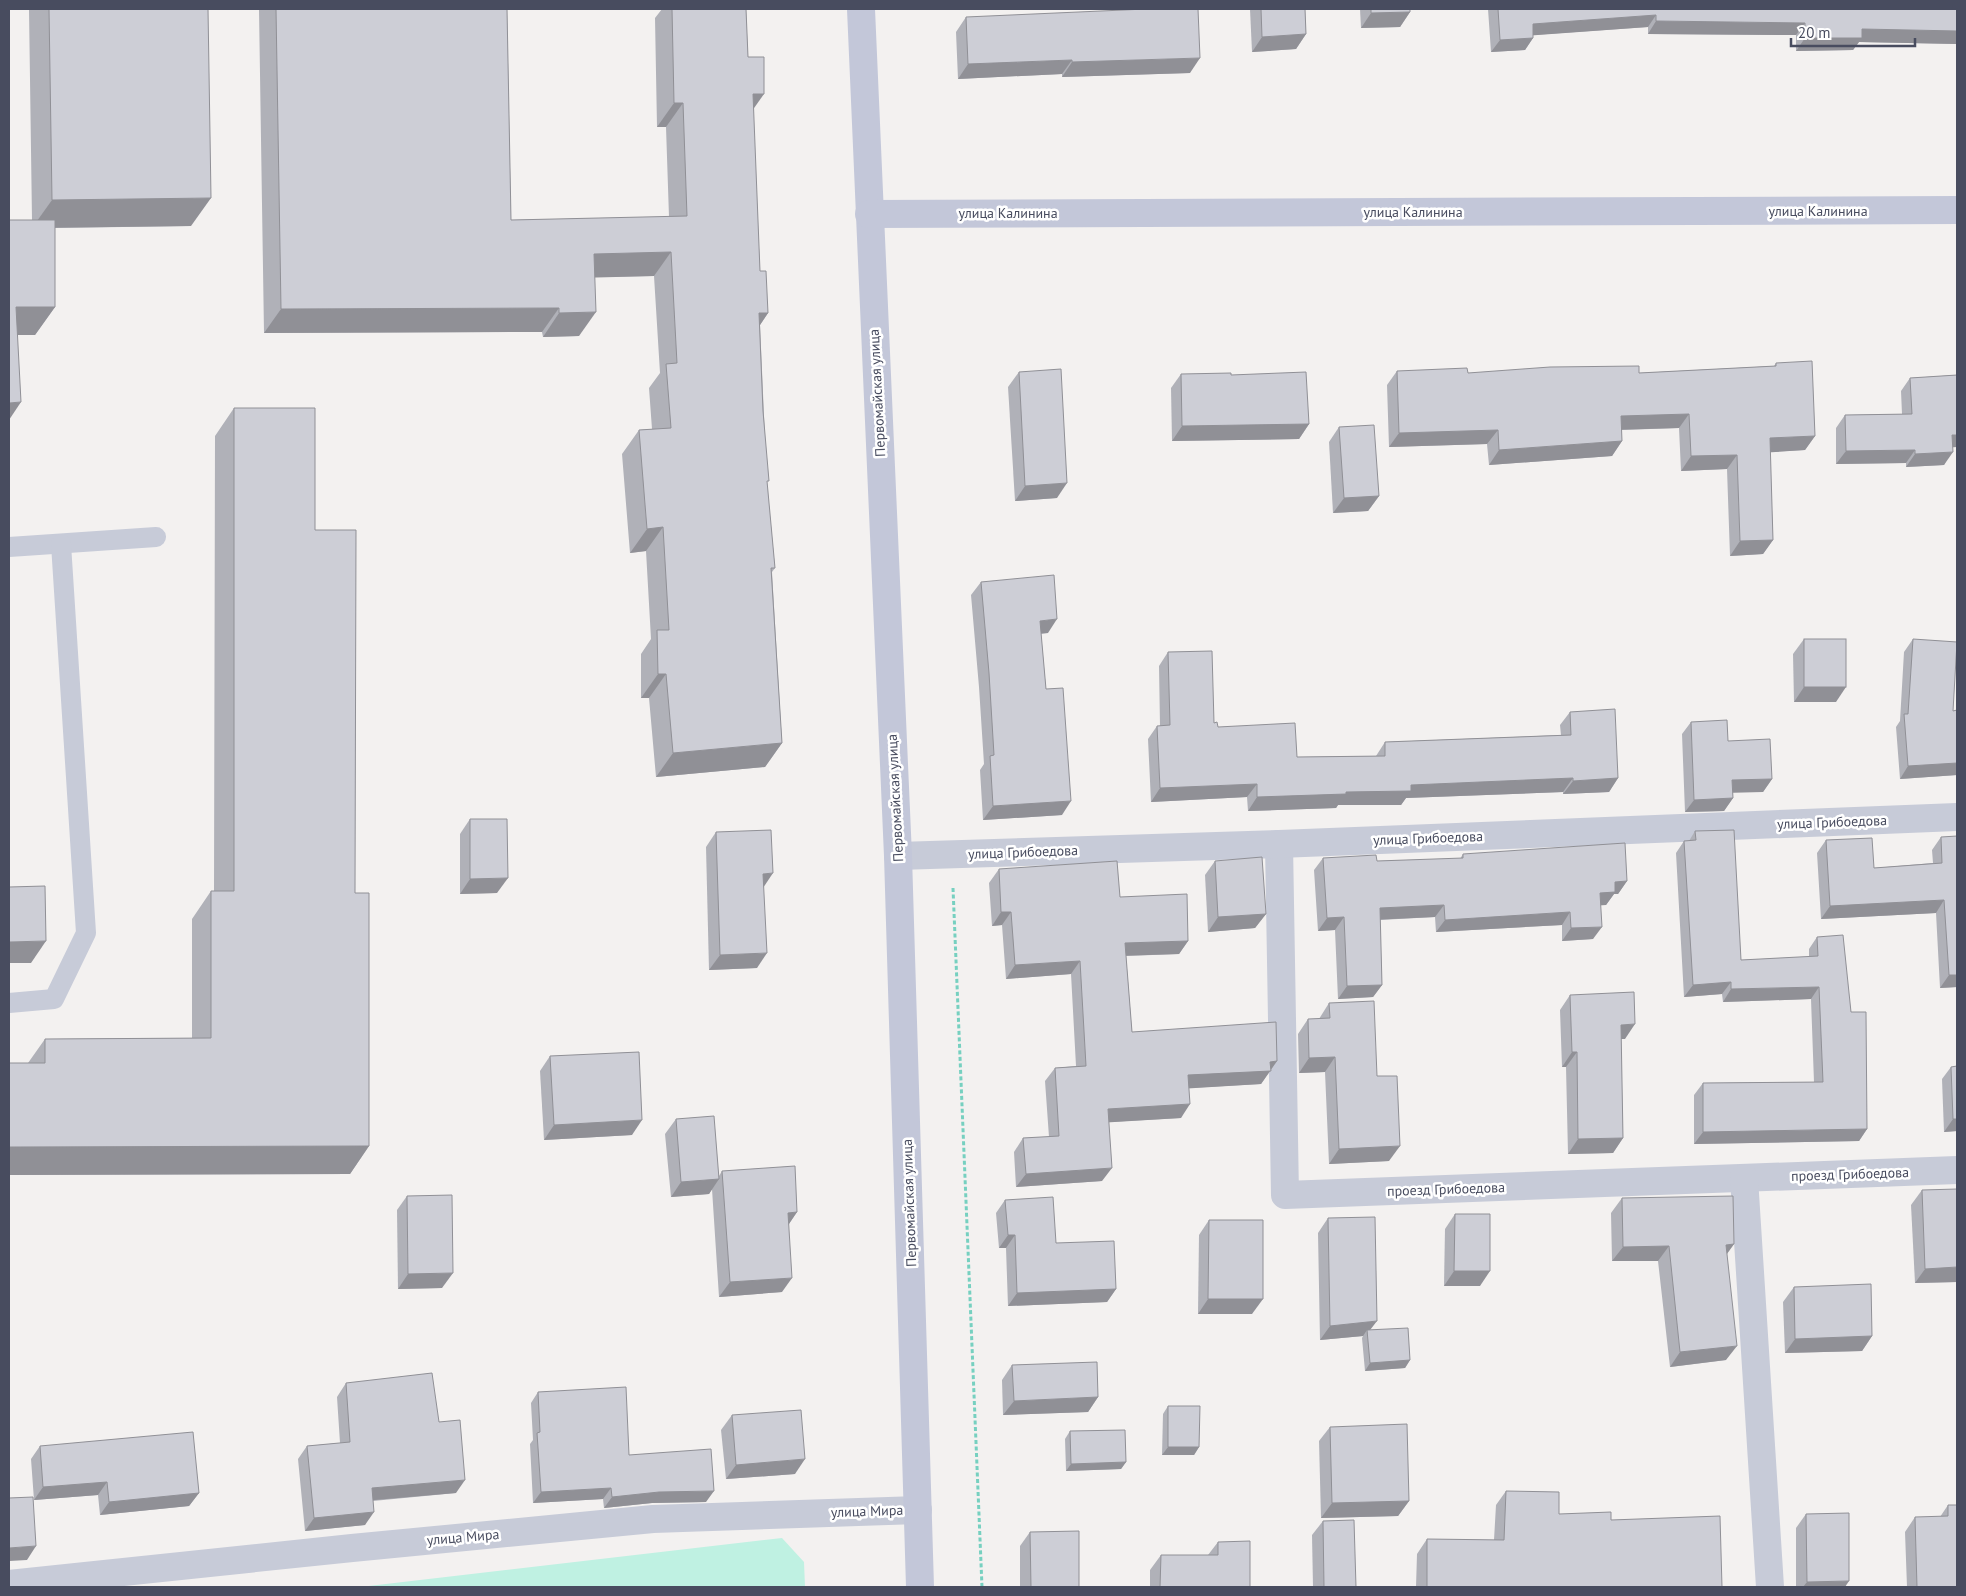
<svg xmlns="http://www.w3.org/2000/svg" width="1966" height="1596" font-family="'PT Sans',sans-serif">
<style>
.green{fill:#bff1e2}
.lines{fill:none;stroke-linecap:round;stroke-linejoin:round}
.path{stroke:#76d0c0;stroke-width:3;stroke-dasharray:4 2.5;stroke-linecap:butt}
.lane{stroke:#c7cbd8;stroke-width:20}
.street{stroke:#c7cbd8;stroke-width:28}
.secondary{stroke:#c3c7d9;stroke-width:28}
.wall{fill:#b0b1b8}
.shaded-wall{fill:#909096}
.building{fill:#cdced6;stroke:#909096}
.labels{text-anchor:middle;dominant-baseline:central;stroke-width:5;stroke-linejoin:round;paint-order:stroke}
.street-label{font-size:14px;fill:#484c5f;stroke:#fff}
</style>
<rect width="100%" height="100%" fill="#f3f1f0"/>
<path class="green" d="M782 1538 804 1562 805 1587H360Z"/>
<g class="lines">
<path class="path" d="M953 888 982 1587"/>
<g class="lane">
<path d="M9 547 156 537"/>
<path d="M9 1003 54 999 86 933 61 544"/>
</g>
<g class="street">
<path d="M1279 844 1285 1195 1957 1170"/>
<path d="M898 856 1279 844 1957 817"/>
<path d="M1744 1178 1770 1587"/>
<path d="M9 1584 352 1548 653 1519 918 1510"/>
</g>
<g class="secondary">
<path d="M861 9 898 856 920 1587"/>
<path d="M869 214 1957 210"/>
</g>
</g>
<g class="wall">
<path d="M29 9H208L191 226 55 228V307L35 335H18L9 220H32Z"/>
<path d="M259 9H507L511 220 669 217 666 127H657L655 18 662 9H746L748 57 753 109 760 271 768 313 760 325 767 484 775 568 772 572 782 743 765 767 656 777 649 698H641V654L651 639 646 551 630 553 622 454 639 430 652 429 649 388 660 373 654 276 595 277 579 336 543 337 542 332 264 333Z"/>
<path d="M1250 9H1305L1306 34 1296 49 1252 52Z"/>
<path d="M1360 9H1410V12L1400 27 1361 28Z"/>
<path d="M1488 9H1957V44L1859 42 1853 50 1796 51V35L1648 34V27L1533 35V38L1525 50 1491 52Z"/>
<path d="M966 17 1190 73 1062 77V74L958 79 956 32Z"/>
<path d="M1776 363 1815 436 1805 450 1770 452 1773 540 1763 554 1730 556 1727 469 1681 471 1679 428 1621 430 1622 441 1612 456 1489 465 1487 444 1389 447 1387 385 1397 371 1468 373H1639L1774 366Z"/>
<path d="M1019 372 1057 498 1015 501 1008 387Z"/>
<path d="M1181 374 1231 375 1309 424 1299 439 1172 441 1171 388Z"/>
<path d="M1957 375V447H1953L1944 465 1906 467V463L1836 464V428L1845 415 1902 414 1901 391 1910 378Z"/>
<path d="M234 408 315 530 355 893 369 1146 350 1174 9 1175V1063H28L45 1039 192 1038V919L211 891H214L215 436Z"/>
<path d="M1339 427 1379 496 1368 511 1333 513 1329 442Z"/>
<path d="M981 582 1048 633 1041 634 1046 689 1062 815 983 820 980 770 984 764 979 687 971 595Z"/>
<path d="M1804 639 1836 702H1794L1793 654Z"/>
<path d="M1913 639 1953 711 1957 710V775L1900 779 1896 727 1900 721 1904 652Z"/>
<path d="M1168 652 1214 723 1218 727 1297 757 1376 756 1385 742 1561 735 1560 725 1570 712 1618 778 1609 792 1563 794V792L1406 798 1401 805H1338L1336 808 1248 811 1247 797 1151 802 1148 739 1157 726H1160L1159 666Z"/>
<path d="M1691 722 1728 741 1772 779 1763 792H1733V798L1724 811 1685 812 1682 734Z"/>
<path d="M470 819 497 893 460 894V834Z"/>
<path d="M1695 831 1741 960 1809 957V949L1817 937 1851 1012 1867 1129 1859 1141 1694 1144V1095L1703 1083 1814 1082 1811 999 1723 1002 1722 994 1684 997 1676 853 1684 841H1689Z"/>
<path d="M716 832 763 887 757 968 709 970 706 847Z"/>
<path d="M1941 837 1957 987 1940 988 1936 913 1821 919 1817 853 1826 840 1874 868 1933 863 1932 850Z"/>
<path d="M1463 854 1627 881 1618 894H1614L1606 905H1601L1593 939 1562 941V925L1436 932 1435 917 1380 920 1382 985 1373 997 1338 999 1335 930 1318 931 1314 870 1323 858 1377 861 1460 859Z"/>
<path d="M1215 861 1266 914 1255 928 1208 932 1205 875Z"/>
<path d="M999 869 1120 897 1188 941 1179 954 1126 956 1132 1032 1277 1061 1261 1084 1189 1088 1181 1118 1109 1122 1102 1181 1016 1187 1014 1152 1023 1138 1049 1137 1045 1081 1055 1068 1076 1066 1071 974 1006 979 1002 925 992 926 989 883Z"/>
<path d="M1570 995 1625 1039H1621L1623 1138 1613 1153 1568 1154 1566 1067H1562L1560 1010Z"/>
<path d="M1329 1003 1377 1076 1389 1161 1329 1164 1325 1072 1299 1073 1298 1034 1308 1019H1319Z"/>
<path d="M550 1056 632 1135 544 1140 540 1071Z"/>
<path d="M1951 1067 1957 1131 1944 1132 1942 1079Z"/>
<path d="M676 1119 719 1176 722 1171 797 1212 788 1225 782 1292 719 1297 712 1189 709 1194 671 1197 665 1134Z"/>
<path d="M1922 1190 1957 1282 1915 1283 1911 1205Z"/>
<path d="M407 1196 442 1288 398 1289 397 1210Z"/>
<path d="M1622 1198 1734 1244 1727 1254 1726 1360 1670 1367 1658 1261H1612L1611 1213Z"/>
<path d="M1005 1200 1056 1243 1116 1289 1107 1302 1008 1306 1006 1248H999L996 1213Z"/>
<path d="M1455 1214 1480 1286H1444L1445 1229Z"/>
<path d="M1328 1218 1370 1330 1410 1360 1405 1368 1365 1371 1362 1338 1363 1336 1320 1340 1318 1233Z"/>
<path d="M1209 1220 1252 1314H1198L1199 1235Z"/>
<path d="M1794 1287 1872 1336 1862 1351 1785 1353 1783 1302Z"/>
<path d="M1012 1365 1098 1397 1088 1412 1003 1415 1002 1380Z"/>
<path d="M346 1383 439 1422 456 1493 373 1501 365 1525 305 1531 298 1459 307 1446 340 1443 337 1397Z"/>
<path d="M538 1392 629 1455 706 1502 652 1503 604 1508 603 1499 533 1503 530 1444 533 1440 531 1403Z"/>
<path d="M1168 1406 1199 1447 1194 1455H1162L1163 1414Z"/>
<path d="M732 1415 795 1474 726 1479 721 1430Z"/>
<path d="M1330 1427 1409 1501 1398 1516 1321 1518 1319 1441Z"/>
<path d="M1070 1431 1126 1462 1121 1469 1066 1471 1065 1439Z"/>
<path d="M40 1446 199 1493 189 1506 100 1515 98 1495 34 1500 31 1459Z"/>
<path d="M1506 1491 1559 1514 1611 1520 1722 1587H1416L1417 1554 1427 1539 1494 1540 1496 1505Z"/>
<path d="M1948 1505 1957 1587H1907L1905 1532 1915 1517H1940Z"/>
<path d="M1806 1514 1845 1587H1796V1528Z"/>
<path d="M1323 1521 1356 1587H1313L1312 1535Z"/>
<path d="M1030 1532 1079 1587H1020V1546Z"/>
<path d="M1218 1542 1250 1587H1150V1570L1161 1555H1208Z"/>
</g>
<g class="shaded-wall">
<path d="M1410 12 1400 27 1361 28 1371 13Z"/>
<path d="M1656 15 1648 27 1524 36 1533 24Z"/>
<path d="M1656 21 1805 23 1796 35 1648 34Z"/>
<path d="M1862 29 1957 31V44L1859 42 1853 50 1796 51 1805 38Z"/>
<path d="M1306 34 1296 49 1252 52 1262 37Z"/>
<path d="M1533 38 1525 50 1491 52 1500 40Z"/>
<path d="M1200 58 1190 73 1062 77 1072 62Z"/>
<path d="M1072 60 1062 74 958 79 968 64Z"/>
<path d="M753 94H764L747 118Z"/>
<path d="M674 103H683L666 127H657Z"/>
<path d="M211 198 191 226 32 228 52 200Z"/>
<path d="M671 252 654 276 577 278 594 254Z"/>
<path d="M16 307H55L35 335H9Z"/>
<path d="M559 308 542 332 264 333 281 309Z"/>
<path d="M596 312 579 336 543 337 559 313Z"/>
<path d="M759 313H768L752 337Z"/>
<path d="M21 402 9 420V403Z"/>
<path d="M1689 414 1679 428 1611 430 1621 416Z"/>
<path d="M1309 424 1299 439 1172 441 1182 426Z"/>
<path d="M1498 430 1487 444 1389 447 1399 433Z"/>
<path d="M1952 435H1957V447L1943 448Z"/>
<path d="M1815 436 1805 450 1759 453 1770 438Z"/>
<path d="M1622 441 1612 456 1489 465 1499 450Z"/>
<path d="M1915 450 1906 463 1836 464 1846 451Z"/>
<path d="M1953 452 1944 465 1906 467 1915 454Z"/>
<path d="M1737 455 1727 469 1681 471 1691 456Z"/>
<path d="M1067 483 1057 498 1015 501 1025 486Z"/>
<path d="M1379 496 1368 511 1333 513 1344 498Z"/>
<path d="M663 527 646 551 630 553 647 529Z"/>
<path d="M1773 540 1763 554 1730 556 1740 541Z"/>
<path d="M1057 619 1048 633 1030 634 1040 621Z"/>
<path d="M658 674H666L649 698H641Z"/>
<path d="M1804 687H1846L1836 702H1794Z"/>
<path d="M782 743 765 767 656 777 673 753Z"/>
<path d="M1957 763V775L1900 779 1908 766Z"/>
<path d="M1573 778 1563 792 1406 798 1401 805H1338L1336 808 1248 811 1257 797 1346 792 1411 785Z"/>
<path d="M1618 778 1609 792 1563 794 1573 781Z"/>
<path d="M1772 779 1763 792 1724 793 1732 780Z"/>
<path d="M1257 784 1247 797 1151 802 1160 788Z"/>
<path d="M1733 798 1724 811 1685 812 1694 800Z"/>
<path d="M1071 801 1062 815 983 820 993 806Z"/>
<path d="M773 873 763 888V874Z"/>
<path d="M508 878 497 893 460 894 470 879Z"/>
<path d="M1627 881 1618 894H1614L1606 905 1591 906 1600 893 1615 882Z"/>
<path d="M1944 900 1936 913 1821 919 1830 906Z"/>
<path d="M1444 905 1435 917 1371 920 1380 908Z"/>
<path d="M1001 912H1011L1002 925 992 926Z"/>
<path d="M1570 912 1562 925 1436 932 1445 920Z"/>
<path d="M1266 914 1255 928 1208 932 1218 917Z"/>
<path d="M1344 917 1335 930 1318 931 1327 918Z"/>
<path d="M1602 927 1593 939 1562 941 1571 928Z"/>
<path d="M46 941 31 963H9V942Z"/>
<path d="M1188 941 1179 954 1116 956 1125 943Z"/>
<path d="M767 953 757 968 709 970 720 955Z"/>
<path d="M1080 961 1071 974 1006 979 1015 965Z"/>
<path d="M1949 975H1957V987L1940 988Z"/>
<path d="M1731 982 1722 994 1684 997 1693 985Z"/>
<path d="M1382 985 1373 997 1338 999 1347 986Z"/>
<path d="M1819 987 1811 999 1723 1002 1731 989Z"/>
<path d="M1635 1024 1625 1039H1610L1621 1025Z"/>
<path d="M1572 1052H1577L1566 1067H1562Z"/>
<path d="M1335 1057 1325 1072 1299 1073 1309 1058Z"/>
<path d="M1277 1061 1261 1084 1179 1089 1188 1075 1270 1062Z"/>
<path d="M1190 1104 1181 1118 1098 1123 1108 1109Z"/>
<path d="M1953 1119H1957V1131L1944 1132Z"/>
<path d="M642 1120 632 1135 544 1140 554 1125Z"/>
<path d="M1867 1129 1859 1141 1694 1144 1703 1132Z"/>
<path d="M1623 1138 1613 1153 1568 1154 1578 1139Z"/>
<path d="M369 1146 350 1174 9 1175V1147Z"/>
<path d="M1400 1146 1389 1161 1329 1164 1339 1149Z"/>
<path d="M1112 1168 1102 1181 1016 1187 1026 1174Z"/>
<path d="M719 1179 709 1194 671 1197 681 1182Z"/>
<path d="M797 1212 787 1227 788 1213Z"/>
<path d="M1008 1235H1015L1006 1248H999Z"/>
<path d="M1734 1244 1723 1259 1726 1245Z"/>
<path d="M1669 1246 1658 1261H1612L1623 1247Z"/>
<path d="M1957 1267V1282L1915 1283 1925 1269Z"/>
<path d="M1454 1271H1490L1480 1286H1444Z"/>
<path d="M453 1273 442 1288 398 1289 408 1274Z"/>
<path d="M792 1278 782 1292 719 1297 730 1282Z"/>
<path d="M1116 1289 1107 1302 1008 1306 1017 1293Z"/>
<path d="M1208 1299H1263L1252 1314H1198Z"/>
<path d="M1377 1321 1367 1334V1330L1363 1336 1320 1340 1330 1326Z"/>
<path d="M1872 1336 1862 1351 1785 1353 1795 1339Z"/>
<path d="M1737 1346 1726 1360 1670 1367 1680 1352Z"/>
<path d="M1410 1360 1405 1368 1365 1371 1370 1363Z"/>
<path d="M1098 1397 1088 1412 1003 1415 1014 1401Z"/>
<path d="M1168 1447H1199L1194 1455H1162Z"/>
<path d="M805 1459 795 1474 726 1479 736 1465Z"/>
<path d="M1126 1462 1121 1469 1066 1471 1071 1464Z"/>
<path d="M465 1480 456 1493 363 1501 372 1488Z"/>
<path d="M107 1482 98 1495 34 1500 43 1487Z"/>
<path d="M611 1488 603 1499 533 1503 541 1492Z"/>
<path d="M714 1491 706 1502 652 1503 604 1508 612 1497 659 1492Z"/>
<path d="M199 1493 189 1506 100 1515 109 1502Z"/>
<path d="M1409 1501 1398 1516 1321 1518 1332 1503Z"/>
<path d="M374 1512 365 1525 305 1531 314 1518Z"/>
<path d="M36 1546 27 1560 9 1561V1548Z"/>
<path d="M1849 1581 1845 1587H1803L1807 1582Z"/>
</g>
<g class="building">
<path d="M49 9H208L211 198 52 200Z"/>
<path d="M276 9H507L511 220 687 216 683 103H674L672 9H746L748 57H764V94H753L760 271H766L768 313H759L763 411 769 481H767L775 568H771L782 743 673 753 666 674H658L657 630H669L663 527 647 529 639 430 671 428 666 364 677 363 671 252 594 254 596 312 559 313V308L281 309Z"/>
<path d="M1146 9H1198L1200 58 1072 62V60L968 64 966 17Z"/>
<path d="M1261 9H1305L1306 34 1262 37Z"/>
<path d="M1371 9H1410V12L1371 13Z"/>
<path d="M1498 9H1957V31L1862 29V38H1805V23L1656 21V15L1533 24V38L1500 40Z"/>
<path d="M9 220H55V307H16L21 402 9 403Z"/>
<path d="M1812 361 1815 436 1770 438 1773 540 1740 541 1737 455 1691 456 1689 414 1621 416 1622 441 1499 450 1498 430 1399 433 1397 371 1467 368 1468 373 1550 367 1639 366V373L1776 366V363Z"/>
<path d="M1061 369 1067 483 1025 486 1019 372Z"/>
<path d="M1306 372 1309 424 1182 426 1181 374 1231 373V375Z"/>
<path d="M1957 375V435H1952L1953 452 1915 454V450L1846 451 1845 415 1912 414 1910 378Z"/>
<path d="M234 408H315V530H356L355 893H369V1146L9 1147V1063H45V1039L211 1038V891H234Z"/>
<path d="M1374 425 1379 496 1344 498 1339 427Z"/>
<path d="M1054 575 1057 619 1040 621 1046 689 1063 688 1071 801 993 806 990 756 994 755 989 673 981 582Z"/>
<rect x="1804" y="639" width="42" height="48"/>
<path d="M1913 639 1957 642 1953 711 1957 710V763L1908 766 1904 714H1908Z"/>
<path d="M1212 651 1214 723 1217 722 1218 727 1295 723 1297 757 1385 756V742L1571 735 1570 712 1615 709 1618 778 1573 781V778L1411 785V791L1346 792V794L1257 797V784L1160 788 1157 726 1170 725 1168 652Z"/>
<path d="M1727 720 1728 741 1770 739 1772 779 1732 780 1733 798 1694 800 1691 722Z"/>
<path d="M470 819H507L508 878 470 879Z"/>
<path d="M771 830 773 873 763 874 767 953 720 955 716 832Z"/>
<path d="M1734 830 1741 960 1818 956 1817 937 1843 935 1851 1012H1866L1867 1129 1703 1132V1083L1823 1082 1819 987 1731 989V982L1693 985 1684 841 1696 840 1695 831Z"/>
<path d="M1957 836V975H1949L1944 900 1830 906 1826 840 1872 838 1874 868 1942 863 1941 837Z"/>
<path d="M1625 843 1627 881 1615 882V892L1600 893 1602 927 1571 928 1570 912 1445 920 1444 905 1380 908 1382 985 1347 986 1344 917 1327 918 1323 858 1376 855 1377 861 1463 858V854Z"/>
<path d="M1262 857 1266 914 1218 917 1215 861Z"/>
<path d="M1117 861 1120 897 1187 894 1188 941 1125 943 1132 1032 1276 1022 1277 1061 1270 1062 1271 1071 1188 1075 1190 1104 1108 1109 1112 1168 1026 1174 1023 1138 1059 1136 1055 1068 1086 1066 1080 961 1015 965 1011 912H1001L999 869Z"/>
<path d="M45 886 46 941 9 942V887Z"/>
<path d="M1634 992 1635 1024 1621 1025 1623 1138 1578 1139 1577 1052H1572L1570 995Z"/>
<path d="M1374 1001 1377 1076H1397L1400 1146 1339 1149 1335 1057 1309 1058 1308 1019 1330 1018 1329 1003Z"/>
<path d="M639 1052 642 1120 554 1125 550 1056Z"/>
<path d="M1957 1066V1119H1953L1951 1067Z"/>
<path d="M714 1116 719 1179 681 1182 676 1119Z"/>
<path d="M795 1166 797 1212 788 1213 792 1278 730 1282 722 1171Z"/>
<path d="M1957 1189V1267L1925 1269 1922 1190Z"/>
<path d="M452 1195 453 1273 408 1274 407 1196Z"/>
<path d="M1733 1196 1734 1244 1726 1245 1737 1346 1680 1352 1669 1246 1623 1247 1622 1198Z"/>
<path d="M1053 1197 1056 1243 1114 1241 1116 1289 1017 1293 1015 1235H1008L1005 1200Z"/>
<path d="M1455 1214H1490V1271H1454Z"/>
<path d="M1375 1217 1377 1321 1330 1326 1328 1218Z"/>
<path d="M1209 1220H1263V1299H1208Z"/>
<path d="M1871 1284 1872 1336 1795 1339 1794 1287Z"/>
<path d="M1408 1328 1410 1360 1370 1363 1367 1330Z"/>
<path d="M1097 1362 1098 1397 1014 1401 1012 1365Z"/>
<path d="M432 1373 439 1422 460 1420 465 1480 372 1488 374 1512 314 1518 307 1446 350 1442 346 1383Z"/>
<path d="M626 1387 629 1455 711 1449 714 1491 659 1492 612 1497 611 1488 541 1492 537 1433 540 1432 538 1392Z"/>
<path d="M1168 1406H1200L1199 1447H1168Z"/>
<path d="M801 1410 805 1459 736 1465 732 1415Z"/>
<path d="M1407 1424 1409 1501 1332 1503 1330 1427Z"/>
<path d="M1125 1430 1126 1462 1071 1464 1070 1431Z"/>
<path d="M193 1432 199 1493 109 1502 107 1482 43 1487 40 1446Z"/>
<path d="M1506 1491 1559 1492V1514L1611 1512V1520L1720 1516 1722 1587H1427V1539L1504 1540Z"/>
<path d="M33 1497 36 1546 9 1548V1498Z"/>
<path d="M1948 1505H1957V1587H1917L1915 1517 1948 1516Z"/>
<path d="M1849 1513V1581L1807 1582 1806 1514Z"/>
<path d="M1354 1520 1356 1587H1324L1323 1521Z"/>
<path d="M1079 1531V1587H1031L1030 1532Z"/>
<path d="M1250 1541V1587H1160L1161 1555H1218V1542Z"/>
</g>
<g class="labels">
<g class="street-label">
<text x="1818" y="211">улица Калинина</text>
<text x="1413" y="212">улица Калинина</text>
<text x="1008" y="213">улица Калинина</text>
<text transform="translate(877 393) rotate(-93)">Первомайская улица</text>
<text transform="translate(895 798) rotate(-93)">Первомайская улица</text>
<text transform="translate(1832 822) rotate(-2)">улица Грибоедова</text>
<text transform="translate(1428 838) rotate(-2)">улица Грибоедова</text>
<text transform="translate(1023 852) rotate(-2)">улица Грибоедова</text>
<text transform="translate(1850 1174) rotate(-2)">проезд Грибоедова</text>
<text transform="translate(1446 1189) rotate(-2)">проезд Грибоедова</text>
<text transform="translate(909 1203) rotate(-92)">Первомайская улица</text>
<text transform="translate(867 1511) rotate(-2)">улица Мира</text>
<text transform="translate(463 1537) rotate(-5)">улица Мира</text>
</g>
</g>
<rect width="1966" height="1596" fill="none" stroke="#484c5f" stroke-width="20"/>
<path d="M1791 38v8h124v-8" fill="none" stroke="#484c5f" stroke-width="2.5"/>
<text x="1798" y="38" font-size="15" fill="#484c5f" stroke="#ffffff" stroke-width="4" paint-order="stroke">20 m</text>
</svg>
